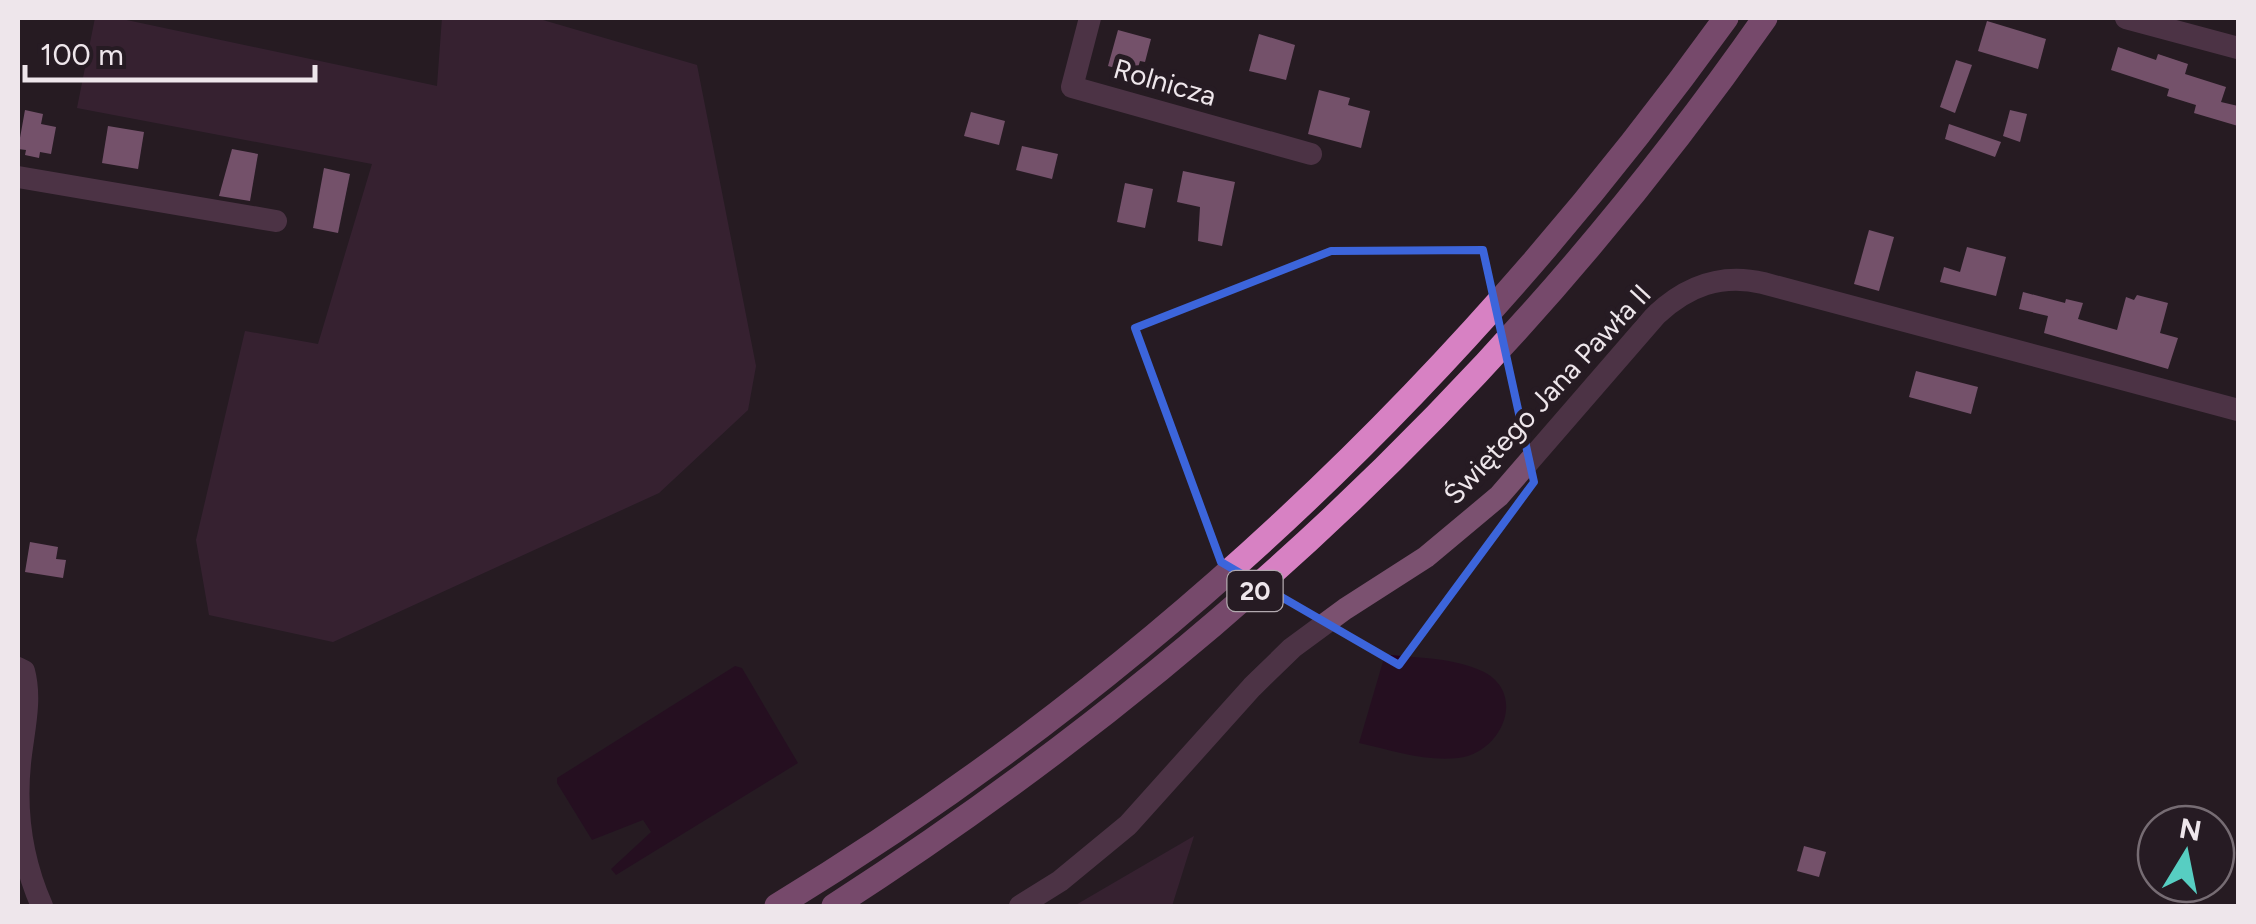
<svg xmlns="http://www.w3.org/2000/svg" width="2256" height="924" font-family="Figtree,sans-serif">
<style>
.green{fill:#4a2942}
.water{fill:#24001e}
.building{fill:#d292c2}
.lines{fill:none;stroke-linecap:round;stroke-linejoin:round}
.minor{stroke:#7b5170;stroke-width:22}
.major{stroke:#d781c3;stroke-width:25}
.marked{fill:none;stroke:#3c65db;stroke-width:8;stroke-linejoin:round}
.labels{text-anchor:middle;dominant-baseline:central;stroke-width:10;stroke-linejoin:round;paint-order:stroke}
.shield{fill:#261b23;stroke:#b2a9af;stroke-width:2.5}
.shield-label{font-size:25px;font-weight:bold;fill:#eee6eb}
.street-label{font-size:28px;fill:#eee6eb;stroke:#261b23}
</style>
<rect width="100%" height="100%" fill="#261b23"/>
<g class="green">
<path d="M95 18H117L437 86 442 18H536L697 65 756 366 748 410 659 493 333 642 209 615 196 540 245 331 318 344 372 164 77 108Z"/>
<path d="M1194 836 1172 906H1074Z"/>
</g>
<g class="water">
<path d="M1391 655C1421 658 1454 658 1482 671 1528 693 1502 753 1458 758 1426 762 1391 750 1359 743L1384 658Z"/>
<path d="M735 666 742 668 798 763 616 875 611 869 651 832 643 820 592 840 557 783V778Z"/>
</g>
<g class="building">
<path d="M1987 21 2046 39 2038 69 1978 51Z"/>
<path d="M1118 30 1151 39 1145 62 1140 61 1136 74 1108 66Z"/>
<path d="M1259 34 1295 45 1286 80 1249 71Z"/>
<path d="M2118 47 2156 60 2158 54 2188 64 2185 74 2226 87 2221 102 2238 106V126L2194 113 2196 105 2167 96 2169 89 2111 70Z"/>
<path d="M1956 60 1972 65 1955 113 1940 107Z"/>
<path d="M1319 90 1350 98 1348 105 1370 111 1361 148 1308 134Z"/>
<path d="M25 110 43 114 41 124 56 127 51 154 40 152 39 158 25 155 26 150 18 149Z"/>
<path d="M2010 110 2027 114 2020 142 2003 136Z"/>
<path d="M971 112 1005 121 999 145 964 136Z"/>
<path d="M1949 124 2001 142 1995 157 1945 139Z"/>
<path d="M108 126 144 132 138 169 102 163Z"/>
<path d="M1022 146 1058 154 1052 179 1016 170Z"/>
<path d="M232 149 258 154 250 201 219 196Z"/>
<path d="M324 168 350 174 338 233 313 228Z"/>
<path d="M1183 171 1235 182 1222 246 1198 241 1200 207 1177 202Z"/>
<path d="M1125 183 1153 189 1145 228 1117 222Z"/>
<path d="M1869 230 1894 237 1879 291 1854 284Z"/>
<path d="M1967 247 2006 257 1996 296 1940 282 1944 267 1960 272Z"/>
<path d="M2023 292 2065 303 2066 299 2083 303 2078 319 2117 330 2126 297 2134 300 2137 295 2168 303 2160 333 2178 338 2168 369 2044 333 2048 316 2019 309Z"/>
<path d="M1916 371 1978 387 1971 414 1909 397Z"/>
<path d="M30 542 58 547 56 559 66 560 63 578 25 572Z"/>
<path d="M1804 846 1826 852 1819 877 1797 871Z"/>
</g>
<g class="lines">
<g class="minor">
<path d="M1090 18 1072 87 1311 154"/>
<path d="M2126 18 2238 48"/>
<path d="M18 177 276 221"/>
<path d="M18 668 24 671C32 701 23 732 20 763 15 813 22 861 42 906"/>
<path d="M1020 906 1060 881 1128 825 1252 687 1292 648 1345 609 1426 557 1499 496 1656 315C1687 286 1721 273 1763 283L2238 410"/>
</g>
<g class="major">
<path d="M777 906C1154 676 1468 376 1726 18"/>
<path d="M834 906C1200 670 1515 376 1765 18"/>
</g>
</g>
<path d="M0 0H2256V924H0ZM1483 250 1534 482 1399 665 1221 562 1135 328 1331 251Z" fill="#261b23" fill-opacity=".55" fill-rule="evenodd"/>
<path class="marked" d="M1483 250 1534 482 1399 665 1221 562 1135 328 1331 251Z"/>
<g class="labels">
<rect class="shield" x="1227.5" y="571" width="55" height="40" rx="8"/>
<g class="shield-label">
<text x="1255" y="591">20</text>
</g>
<g class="street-label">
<text transform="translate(1165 82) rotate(16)">Rolnicza</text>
<text transform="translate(1547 394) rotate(-47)">Świętego Jana Pawła II</text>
</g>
</g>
<rect width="2256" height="924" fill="none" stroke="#eee6eb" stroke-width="40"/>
<g transform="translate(2186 854) rotate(10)"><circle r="48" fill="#261b23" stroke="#766c73" stroke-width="2.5"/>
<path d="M0-8L18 38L0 25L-18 38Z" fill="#57cec2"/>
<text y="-15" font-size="28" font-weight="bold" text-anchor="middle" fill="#eee6eb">N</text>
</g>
<path d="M25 65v15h290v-15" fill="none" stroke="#eee6eb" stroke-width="5"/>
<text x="40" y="65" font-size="30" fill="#eee6eb" stroke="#261b23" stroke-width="8" paint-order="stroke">100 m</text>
</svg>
